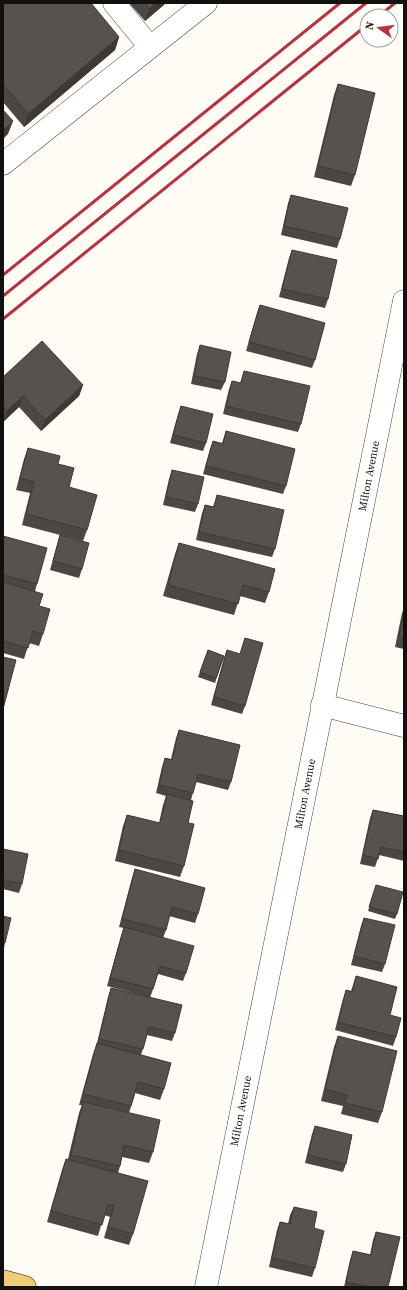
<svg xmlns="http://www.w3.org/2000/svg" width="407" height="1290" font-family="'Source Serif 4',serif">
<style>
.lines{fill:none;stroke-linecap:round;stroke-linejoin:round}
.minor-casing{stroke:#444;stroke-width:23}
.major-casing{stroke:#222;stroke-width:23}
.minor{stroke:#fff;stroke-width:22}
.major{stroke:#edcd77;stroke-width:22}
.rail{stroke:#b6333d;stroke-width:3}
.wall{fill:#4c4743}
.shaded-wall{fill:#3e3937}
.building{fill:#58524e;stroke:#3e3937}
.labels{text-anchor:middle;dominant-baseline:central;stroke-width:4;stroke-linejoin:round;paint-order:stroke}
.street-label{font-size:11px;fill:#111;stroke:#fff}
</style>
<rect width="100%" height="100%" fill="#fefcf5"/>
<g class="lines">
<defs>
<g id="minor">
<path d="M114 3 150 47"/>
<path d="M3 164 206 3"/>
<path d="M322 705 404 726"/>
<path d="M206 1287 404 301"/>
</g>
<path id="major" d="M3 1281 25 1287"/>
</defs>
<use href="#minor" class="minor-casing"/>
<use href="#major" class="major-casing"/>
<use href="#minor" class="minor"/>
<use href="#major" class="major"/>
<g class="rail">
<path d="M379 16 395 3"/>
<path d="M3 275 340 3"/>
<path d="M3 296 366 3"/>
<path d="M3 319 367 25"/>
</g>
</g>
<g class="wall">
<path d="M3 3 119 37 115 50 24 127 3 102Z"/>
<path d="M129 3H166L145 21Z"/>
<path d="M338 84 355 175 351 186 314 177 334 95Z"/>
<path d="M291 195 340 239 337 248 281 235 288 203Z"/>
<path d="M292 250 328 299 325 308 279 297 289 258Z"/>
<path d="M260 305 315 360 312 368 246 351 257 313Z"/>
<path d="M200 345 225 382 221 390 191 384 197 354Z"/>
<path d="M244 371 301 424 298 432 223 414 229 389 232 381 240 383Z"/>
<path d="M3 377 83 385 79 396 41 431 19 407 3 422Z"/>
<path d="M181 406 206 443 203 451 170 443 178 414Z"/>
<path d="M226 431 286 486 283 494 203 474 210 449 213 441 222 443Z"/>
<path d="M28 448 58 464 87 530 83 541 22 525 30 493 16 490 24 459Z"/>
<path d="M172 470 198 504 195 512 163 505 169 479Z"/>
<path d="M217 495 275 549 272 557 196 540 202 513 205 505 213 507Z"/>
<path d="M60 535 82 569 79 578 50 570Z"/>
<path d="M3 536 37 584 35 591 39 606 43 634 39 646 29 643 24 659 3 653Z"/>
<path d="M179 543 269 592 265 603 240 596 234 615 163 596 175 554Z"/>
<path d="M404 608V649L395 647 402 613Z"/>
<path d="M245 638V706L242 714 211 705 224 658 227 650 240 654Z"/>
<path d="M208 650 224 656 215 683 198 677Z"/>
<path d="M179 730 231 782 228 790 196 782 191 800 184 866 180 877 115 861 123 826 127 815 159 823 163 805 166 796 156 793 162 767 165 758 171 759 176 738Z"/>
<path d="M373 810 404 816V861L379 855 375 867 360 864 370 818Z"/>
<path d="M3 849 22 884 19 893 3 889Z"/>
<path d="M135 869 198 914 195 923 169 916 166 930 163 938 186 973 183 981 158 974 150 998 175 1033 172 1041 147 1035 141 1055 164 1089 160 1100 135 1093 129 1113 153 1152 149 1163 122 1157 120 1166 118 1173 133 1234 129 1245 104 1238 110 1217 104 1215 98 1236 47 1222 62 1170 66 1159H68L79 1113 82 1105H79L93 1054 97 1043 108 997 111 988 145 996 107 986 121 936 124 928 119 927 132 878Z"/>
<path d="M376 885 397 914 395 919 368 911Z"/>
<path d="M3 916 5 943 4 948H3Z"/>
<path d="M364 918 385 964 382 972 351 965 361 926Z"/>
<path d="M356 976 390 1015 396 1037 393 1046 335 1030 343 999 346 990 351 991Z"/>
<path d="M338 1036 382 1112 378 1123 341 1114 343 1106 321 1101 334 1047Z"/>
<path d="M315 1126 346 1164 343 1172 305 1163 312 1134Z"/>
<path d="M294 1207 314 1228 315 1268 312 1277 269 1267 277 1230 280 1222 288 1224 290 1215Z"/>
<path d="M376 1232 388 1287H344L350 1260 353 1251 370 1255 373 1240Z"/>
</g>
<g class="shaded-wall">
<path d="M156 3H166L145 21 149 9Z"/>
<path d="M119 37 115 50 24 127 28 114Z"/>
<path d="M13 121 8 134 3 139V130Z"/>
<path d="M83 385 79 396 41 431 45 420Z"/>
<path d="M23 396 19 407 3 422 7 411Z"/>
</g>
<g class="building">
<path d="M3 3H91L119 37 28 114 3 84Z"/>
<path d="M145 3H156L149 9Z"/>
<path d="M338 84 375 93 355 175 318 166Z"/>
<path d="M3 110 13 121 3 130Z"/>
<path d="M291 195 348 208 340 239 284 226Z"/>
<path d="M292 250 337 260 328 299 282 289Z"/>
<path d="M260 305 325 323 315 360 249 342Z"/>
<path d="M42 341 83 385 45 420 23 396 7 411 3 406V377Z"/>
<path d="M200 345 231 352 225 382 194 376Z"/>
<path d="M244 371 310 386 301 424 226 406 232 381 241 383Z"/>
<path d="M181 406 213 414 206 443 173 435Z"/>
<path d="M226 431 295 449 286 486 206 466 213 441 223 444Z"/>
<path d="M28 448 60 456 58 464 74 468 69 487 97 495 87 530 26 514 34 482 20 478Z"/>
<path d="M172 470 204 477 198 504 166 497Z"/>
<path d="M217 495 284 510 275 549 199 532 205 505 214 507Z"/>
<path d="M60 535 89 543 82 569 53 561Z"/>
<path d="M3 536 47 548 37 584 3 575Z"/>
<path d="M179 543 275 569 269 592 243 585 238 604 168 585Z"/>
<path d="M3 582 43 594 39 606 50 609 43 634 33 631 28 648 3 641Z"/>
<path d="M404 613V637L399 636Z"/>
<path d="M245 638 263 643 245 706 214 697 227 650 240 654Z"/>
<path d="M208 650 224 656 216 678 200 672Z"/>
<path d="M3 657 16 660 3 709Z"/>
<path d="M179 730 240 745 231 782 198 774 193 793 159 785 165 758 172 760Z"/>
<path d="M167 794 193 801 188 823 194 824 184 866 119 850 127 815 160 823Z"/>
<path d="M373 810 404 816V852L381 847 378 859 363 855Z"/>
<path d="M3 849 28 854 22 884 3 880Z"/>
<path d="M135 869 205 888 198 914 172 907 166 930 122 919Z"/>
<path d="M376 885 403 892 397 914 369 907Z"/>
<path d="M3 916 11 918 5 943H3Z"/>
<path d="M364 918 395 925 385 964 354 956Z"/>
<path d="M124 927 194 946 186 973 160 966 153 989 110 978Z"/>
<path d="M356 976 397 987 390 1015 401 1018 396 1037 338 1022 346 990 352 992Z"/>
<path d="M111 988 182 1005 175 1033 149 1027 143 1049 99 1039Z"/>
<path d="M338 1036 397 1051 382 1112 345 1103 347 1095 325 1089Z"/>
<path d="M97 1043 171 1063 164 1089 138 1082 131 1106 83 1094Z"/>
<path d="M83 1102 160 1120 153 1152 124 1145 120 1166 71 1155Z"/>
<path d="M315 1126 352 1135 346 1164 308 1155Z"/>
<path d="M66 1159 148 1181 133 1234 108 1227 114 1206 108 1204 102 1225 51 1211Z"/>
<path d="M294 1207 317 1212 314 1228 324 1231 315 1268 272 1258 280 1222 290 1224Z"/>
<path d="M376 1232 400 1237 388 1287H371L346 1282 353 1251 371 1255Z"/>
</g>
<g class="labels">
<g class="street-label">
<text transform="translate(369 476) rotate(-79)">Milton Avenue</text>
<text transform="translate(305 794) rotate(-79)">Milton Avenue</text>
<text transform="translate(241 1111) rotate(-79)">Milton Avenue</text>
</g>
</g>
<rect width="407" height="1290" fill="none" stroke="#111111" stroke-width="8"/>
<g transform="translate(379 28) rotate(284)"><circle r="19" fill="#ffffff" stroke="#a0a0a0"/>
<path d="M0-3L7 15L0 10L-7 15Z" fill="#b6333d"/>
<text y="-6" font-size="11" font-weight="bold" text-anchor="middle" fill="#111111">N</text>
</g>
</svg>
